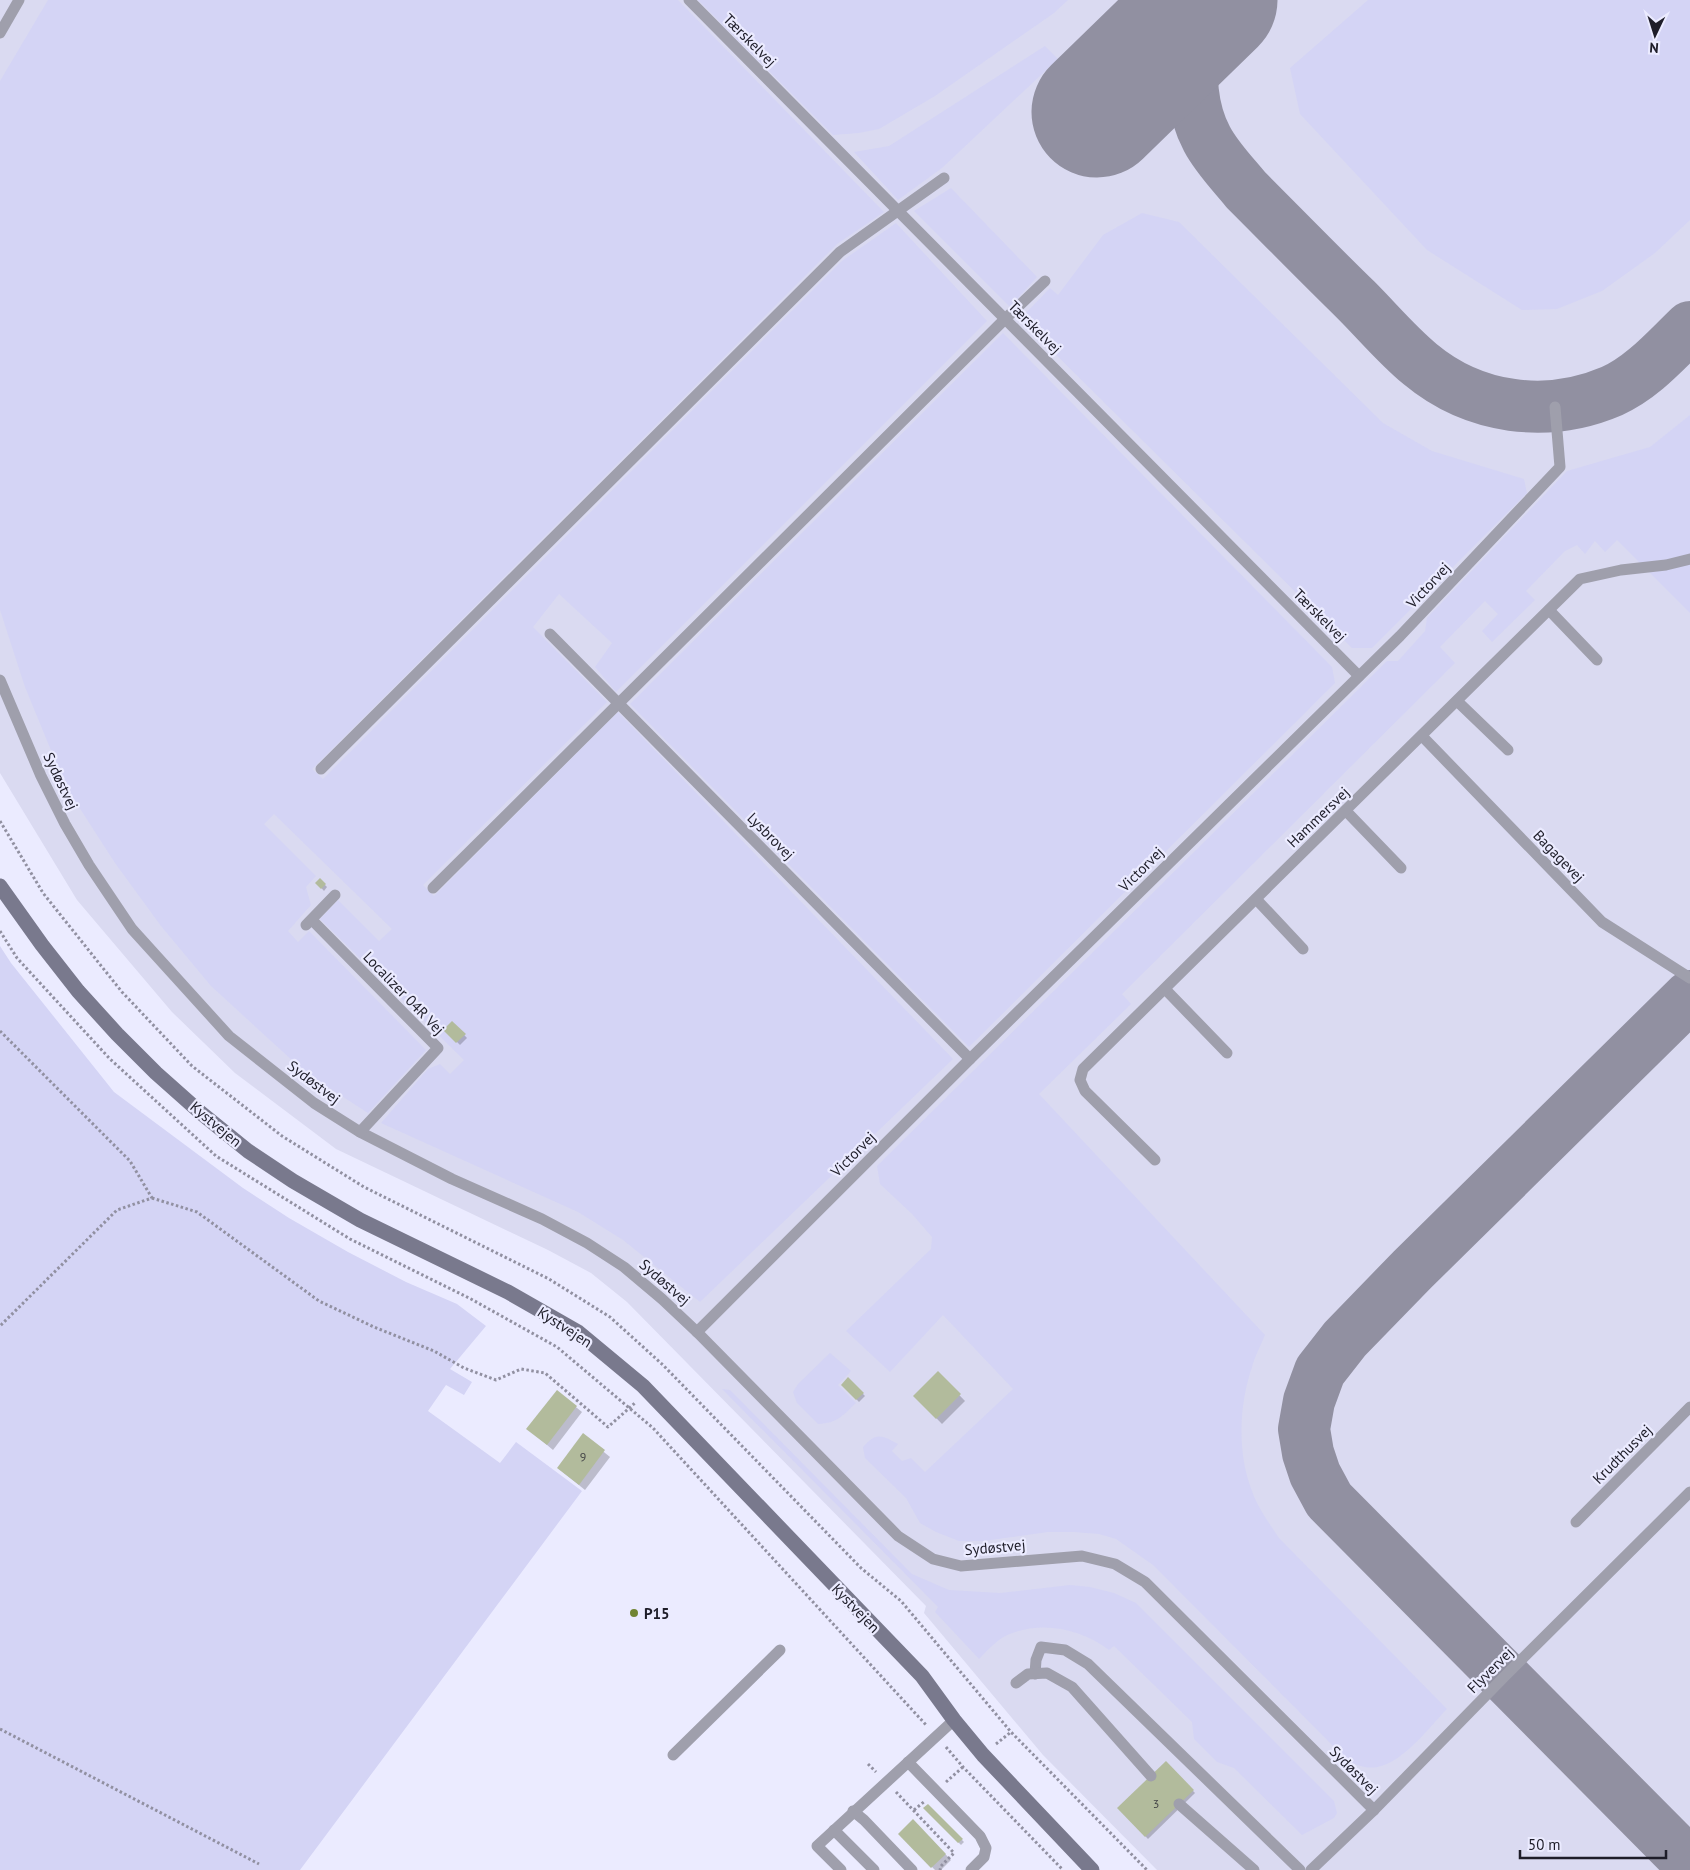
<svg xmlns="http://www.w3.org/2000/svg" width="1690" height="1870" font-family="'PT Sans',sans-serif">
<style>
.built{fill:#dadaf1}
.green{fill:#d4d4f5}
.shadow{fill:#0003}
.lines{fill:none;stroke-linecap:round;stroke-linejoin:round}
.taxiway{stroke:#9190a1;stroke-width:52}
.runway{stroke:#9190a1;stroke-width:131}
.building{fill:#b2bb9c}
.path{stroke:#9190a1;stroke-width:3;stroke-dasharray:2.5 2.5;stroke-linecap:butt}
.lane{stroke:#9f9fac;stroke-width:11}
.secondary{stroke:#79798d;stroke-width:15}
.poi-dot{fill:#718433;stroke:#ebebff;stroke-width:2}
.labels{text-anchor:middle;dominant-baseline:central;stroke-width:4.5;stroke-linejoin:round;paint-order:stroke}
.number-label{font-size:12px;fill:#434446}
.street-label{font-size:15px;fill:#1e1d29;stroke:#ebebff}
.poi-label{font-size:15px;font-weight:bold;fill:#1e1d29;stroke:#ebebff;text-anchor:start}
</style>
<rect width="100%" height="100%" fill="#ebebff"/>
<path class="built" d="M0 0H1690V1870H1157L1043 1755 924 1613 926 1606 627 1302 591 1273 548 1250 336 1149 235 1073 172 1012 77 900 0 773Z"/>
<g class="green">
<path d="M48 0H678L884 212 837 244 312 769 323 779 842 261 896 223 987 321 616 692 595 667 612 643 559 594 533 627 607 702 423 885 434 896 618 712 953 1059 700 1302 623 1240 578 1212 381 1123 428 1069 440 1064 450 1074 464 1060 320 919 338 900 379 941 392 929 274 814 264 824 316 876 306 887 311 905 288 931 298 942 309 931 426 1050 368 1113 306 1073 211 986 161 926 115 863 66 787 25 687 0 610V81Z"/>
<path d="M698 0H1068L1054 13 935 96 879 129 859 133 833 135Z"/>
<path d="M1368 0H1690V220L1655 253 1602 291 1557 309 1522 310 1427 250 1300 114 1290 68Z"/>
<path d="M1045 46 1058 59 942 168 898 200 854 152 889 146Z"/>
<path d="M951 188 1037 277 1010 307 914 211Z"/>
<path d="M1142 213 1179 222 1383 423 1432 451 1524 479 1527 493 1372 648H1352L1020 319 1050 288 1058 295 1103 235Z"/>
<path d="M1003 333 1332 667 1335 683 969 1047 630 704Z"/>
<path d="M1690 415V613L1617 540 1605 552 1595 541 1585 554 1577 545 1565 551 1526 591 1535 600 1492 642 1482 631 1498 614 1485 601 1440 647 1455 663 1122 994 1131 1004 1039 1094 1265 1335C1261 1345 1255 1356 1252 1367 1239 1405 1237 1453 1252 1491 1258 1508 1269 1523 1279 1538L1447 1709C1427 1729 1394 1777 1361 1766 1356 1765 1351 1762 1347 1760L1153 1565 1116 1539 1099 1534 1074 1532H1048L983 1541H959L936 1532 920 1523 906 1498 865 1458 863 1447C876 1432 882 1435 898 1444L892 1451 902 1461 911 1458 925 1472 1013 1389 943 1315 890 1372 846 1331 931 1249 932 1237 912 1214 880 1184 877 1166 1387 661H1398L1425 631 1427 618 1567 471 1650 447Z"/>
<path d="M0 946 11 963 114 1092 243 1188 289 1218 348 1252 406 1282 457 1304 486 1326 450 1369 472 1382 464 1395 446 1385 428 1411 500 1463 516 1442 582 1491 300 1870H0Z"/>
<path d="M830 1353 851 1371 838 1385 856 1403C842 1416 838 1423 818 1424L797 1403 793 1392 798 1384Z"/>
<path d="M722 1389 730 1390 912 1574 949 1590 1000 1593 1070 1585 1090 1587 1114 1593 1136 1603 1334 1801 1337 1813 1334 1818 1302 1835 1234 1768 1217 1762 1194 1739 1192 1722 1114 1646 1109 1650C1079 1627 1035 1619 1002 1638 994 1643 986 1652 979 1659L935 1612 938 1607Z"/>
</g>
<g class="shadow">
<path d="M320 880 327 887 324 891 317 883Z"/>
<path d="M452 1022 467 1038 460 1045 445 1030Z"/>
<path d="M938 1373 965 1401 942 1424 915 1396Z"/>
<path d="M848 1379 865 1396 859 1402 843 1385Z"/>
<path d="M557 1392 582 1412 553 1450 528 1429Z"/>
<path d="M583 1435 610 1457 585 1490 558 1468Z"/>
<path d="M1166 1763 1195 1793 1148 1839 1119 1808Z"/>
<path d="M928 1805 964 1842 961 1845 925 1808Z"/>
<path d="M913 1821 951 1860 941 1870H935L900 1834Z"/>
</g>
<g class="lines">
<g class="taxiway">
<path d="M1214 0C1208 13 1199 28 1196 42 1188 72 1192 111 1207 139 1217 158 1233 174 1246 190 1283 227 1319 264 1356 300 1377 321 1397 345 1420 364 1474 409 1547 419 1612 391 1643 377 1666 350 1690 327"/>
<path d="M1690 996 1412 1270 1345 1339 1320 1371 1309 1401 1304 1429 1308 1453 1315 1474 1329 1500 1690 1864"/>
</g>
<path class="runway" d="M1097 112 1212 0"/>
</g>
<g class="building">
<path d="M320 878 326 884 321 889 315 883Z"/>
<path d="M452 1021 466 1034 456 1043 443 1030Z"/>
<path d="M938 1371 961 1394 936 1419 913 1396Z"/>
<path d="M848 1377 864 1393 856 1400 841 1385Z"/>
<path d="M557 1390 577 1406 547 1445 526 1429Z"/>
<path d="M583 1433 605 1450 579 1485 557 1468Z"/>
<path d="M1166 1761 1194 1790 1145 1837 1117 1808Z"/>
<path d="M928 1804 963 1839 958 1843 923 1808Z"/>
<path d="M913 1819 946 1854 931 1868 898 1834Z"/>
</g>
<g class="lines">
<g class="path">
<path d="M0 821 43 893 122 992 192 1066 282 1136 364 1187 549 1279 610 1317 663 1365 861 1568 901 1601 1011 1732 1147 1870"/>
<path d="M0 931 17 958 110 1059 216 1156 350 1239 471 1299 557 1347 653 1428 927 1726"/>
<path d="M0 1031 130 1161 152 1198 117 1210 0 1326"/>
<path d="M152 1198 197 1212 319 1301 374 1327 434 1351 464 1368 496 1380 521 1369 545 1373 608 1427 636 1402"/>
<path d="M0 1729 259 1864"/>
<path d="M996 1744 1011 1732"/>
<path d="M946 1747 963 1767 1063 1870"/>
<path d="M868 1764 876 1772"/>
<path d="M946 1782 964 1766"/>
<path d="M896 1792 954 1853 941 1866 940 1870"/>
<path d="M914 1810 925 1801"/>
</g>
<g class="lane">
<path d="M689 0 1359 676"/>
<path d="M0 33 19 0"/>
<path d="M1549 610 1597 660"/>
<path d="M550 634 970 1059"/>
<path d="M0 680 41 776 65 824 89 865 132 929 229 1036 314 1103 360 1132 452 1179 542 1219 587 1243 624 1267 662 1299 697 1332 898 1536 933 1559 961 1566 1082 1556 1115 1564 1145 1582 1374 1810"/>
<path d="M1457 701 1508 750"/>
<path d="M1422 736 1602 922 1690 978"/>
<path d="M321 769 840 252 944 178"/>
<path d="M1346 811 1401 868"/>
<path d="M433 888 1005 319 1045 281"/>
<path d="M1256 899 1303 949"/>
<path d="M312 920 438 1048 360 1132"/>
<path d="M306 925 335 895"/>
<path d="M1165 989 1227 1053"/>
<path d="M1155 1160 1085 1091 1080 1080 1083 1069 1580 579 1621 570 1666 565 1690 559"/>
<path d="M697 1332 970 1059 1400 636 1560 467 1555 407"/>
<path d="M1576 1522 1690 1407"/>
<path d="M1035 1674 1036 1660 1041 1647 1065 1650 1088 1664 1300 1870"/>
<path d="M1016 1683 1028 1674 1047 1673 1072 1687 1151 1776"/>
<path d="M673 1755 780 1650"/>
<path d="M908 1762 980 1836 986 1848 984 1857 971 1870"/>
<path d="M1179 1804 1254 1870"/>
<path d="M853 1811 864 1820 912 1870"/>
<path d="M834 1830 874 1870"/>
<path d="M841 1870 817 1846 954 1720"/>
<path d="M1311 1870 1374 1810 1505 1676 1690 1492"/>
</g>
<path class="secondary" d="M0 886 42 945 78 991 117 1034 156 1073 201 1113 248 1151 293 1181 360 1220 508 1292 578 1332 643 1386 922 1676 954 1720 983 1755 1092 1870"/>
</g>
<circle class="poi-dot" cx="634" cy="1613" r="5"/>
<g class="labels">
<g class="number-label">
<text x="583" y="1456">9</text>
<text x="1156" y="1803">3</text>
</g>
<g class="street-label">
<text transform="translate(750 40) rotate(45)">Tærskelvej</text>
<text transform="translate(1035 327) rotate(45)">Tærskelvej</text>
<text transform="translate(1428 585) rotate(-47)">Victorvej</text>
<text transform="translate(1320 615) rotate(45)">Tærskelvej</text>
<text transform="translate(61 781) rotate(65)">Sydøstvej</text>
<text transform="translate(1318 817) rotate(-44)">Hammersvej</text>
<text transform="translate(771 836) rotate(45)">Lysbrovej</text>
<text transform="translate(1559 856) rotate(46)">Bagagevej</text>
<text transform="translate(1141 869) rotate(-45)">Victorvej</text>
<text transform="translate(404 993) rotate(46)">Localizer 04R Vej</text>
<text transform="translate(314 1082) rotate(37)">Sydøstvej</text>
<text transform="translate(216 1124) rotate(40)">Kystvejen</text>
<text transform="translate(853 1154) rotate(-45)">Victorvej</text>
<text transform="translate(665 1282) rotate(41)">Sydøstvej</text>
<text transform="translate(565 1327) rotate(33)">Kystvejen</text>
<text transform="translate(1622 1454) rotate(-45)">Krudthusvej</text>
<text transform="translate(995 1547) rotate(-5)">Sydøstvej</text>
<text transform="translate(856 1608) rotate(46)">Kystvejen</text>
<text transform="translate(1490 1670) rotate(-45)">Flyvervej</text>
<text transform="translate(1354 1770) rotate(45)">Sydøstvej</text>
</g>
<g class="poi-label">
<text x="644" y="1613">P15</text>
</g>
</g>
<g transform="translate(1655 35) rotate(184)" stroke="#ebebff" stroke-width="4" paint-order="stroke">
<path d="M0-4L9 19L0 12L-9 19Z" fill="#1e1d29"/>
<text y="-8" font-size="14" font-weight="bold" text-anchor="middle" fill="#1e1d29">N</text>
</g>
<path d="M1520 1850v8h146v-8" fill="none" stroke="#1e1d29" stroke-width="2.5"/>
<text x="1528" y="1850" font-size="15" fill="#1e1d29" stroke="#ebebff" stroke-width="4" paint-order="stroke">50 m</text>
</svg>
